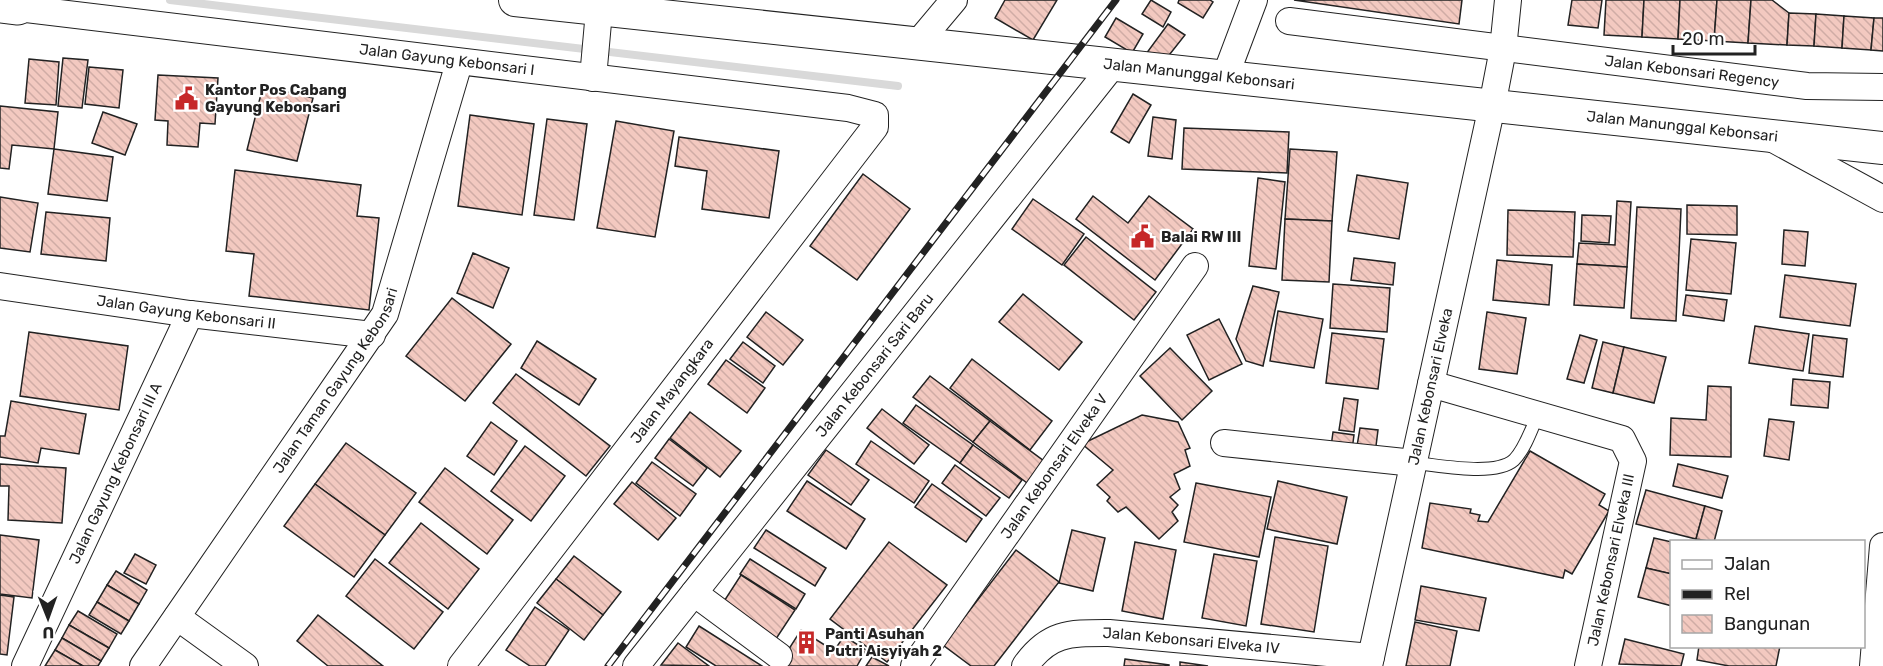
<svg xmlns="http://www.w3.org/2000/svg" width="1883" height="666" font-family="Rubik,sans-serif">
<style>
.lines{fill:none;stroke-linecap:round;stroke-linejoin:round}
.stream{stroke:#d9d9d9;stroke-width:8}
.building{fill:url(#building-back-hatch);stroke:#222;stroke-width:1.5}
.service-casing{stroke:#222;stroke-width:14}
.minor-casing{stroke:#222;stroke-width:28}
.tertiary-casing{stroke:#222;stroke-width:34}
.secondary-casing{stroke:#222;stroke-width:35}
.service{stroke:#fff;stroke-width:12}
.minor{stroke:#fff;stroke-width:26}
.tertiary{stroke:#fff;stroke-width:32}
.secondary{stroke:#fff;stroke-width:33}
.rail-casing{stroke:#222;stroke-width:7}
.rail{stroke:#fff;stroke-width:4.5;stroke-dasharray:14;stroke-linecap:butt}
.labels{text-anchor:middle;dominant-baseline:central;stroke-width:4.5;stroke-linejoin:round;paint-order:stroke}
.street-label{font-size:15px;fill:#222;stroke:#fff}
.poi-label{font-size:15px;font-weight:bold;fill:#222;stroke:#fff;text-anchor:start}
</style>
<defs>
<pattern id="building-back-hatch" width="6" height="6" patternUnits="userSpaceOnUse" patternTransform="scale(1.5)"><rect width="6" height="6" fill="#f3c9c0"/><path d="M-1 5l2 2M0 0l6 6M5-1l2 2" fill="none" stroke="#d0aca5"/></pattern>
</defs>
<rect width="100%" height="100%" fill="#fff"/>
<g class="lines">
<path class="stream" d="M170 0 898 86"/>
</g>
<g class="building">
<path d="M1005 0H1057L1033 40 995 18Z"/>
<path d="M1151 0 1171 12 1163 27 1142 14Z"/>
<path d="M1179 0H1210L1213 2 1203 18 1178 3Z"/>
<path d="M1294 0H1462L1459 24Z"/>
<path d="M1572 0H1602L1598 28 1568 25Z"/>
<path d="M1606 0H1644L1642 37 1604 35Z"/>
<path d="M1644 0H1680L1678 39 1642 37Z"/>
<path d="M1680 0H1717L1714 41 1678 39Z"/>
<path d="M1717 0H1751L1748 43 1714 41Z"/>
<path d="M1751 0H1772L1789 13 1787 45 1748 43Z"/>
<path d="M1789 13 1816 14 1814 46 1787 45Z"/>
<path d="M1816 14 1844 16 1842 48 1814 46Z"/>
<path d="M1844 16 1874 18 1871 50 1842 48Z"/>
<path d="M1116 18 1143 34 1132 53 1105 37Z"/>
<path d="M1874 18H1883V51L1871 50Z"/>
<path d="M1168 24 1185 35 1166 59 1143 58Z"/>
<path d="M63 58 88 60 82 108 58 106Z"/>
<path d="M29 59 59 62 56 105 25 103Z"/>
<path d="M89 67 123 70 119 108 85 104Z"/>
<path d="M158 75 218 78 215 124 200 123 198 147 167 145 168 121 155 120Z"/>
<path d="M263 86 313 98 297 161 247 150Z"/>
<path d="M1133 94 1151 105 1129 143 1111 132Z"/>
<path d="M0 106 58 112 54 149 12 145 9 169 0 168Z"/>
<path d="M103 112 137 124 125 155 92 143Z"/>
<path d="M470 115 534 124 522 215 458 206Z"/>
<path d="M1153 117 1176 120 1172 159 1148 156Z"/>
<path d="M547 119 587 124 574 220 534 215Z"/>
<path d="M616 121 674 131 655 237 597 228Z"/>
<path d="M1184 128 1289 132 1287 173 1182 169Z"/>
<path d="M679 137 779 151 769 218 702 209 707 171 675 166Z"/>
<path d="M54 149 113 157 107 201 48 194Z"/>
<path d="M1290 149 1337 152 1332 221 1285 219Z"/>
<path d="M235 170 361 185 357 216 379 218 369 310 249 296 254 254 226 251Z"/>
<path d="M863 174 910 209 857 280 810 246Z"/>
<path d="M1357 175 1408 183 1399 239 1348 231Z"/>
<path d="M1258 178 1285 182 1276 269 1249 266Z"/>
<path d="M1093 196 1128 223 1149 196 1193 229 1155 280 1076 219Z"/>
<path d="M0 197 38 203 30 252 0 248Z"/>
<path d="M1033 199 1084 234 1062 265 1012 229Z"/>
<path d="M1617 201 1631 202 1627 267 1577 264 1579 243 1615 245Z"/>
<path d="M1687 205 1737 206V235L1687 234Z"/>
<path d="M1637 207 1681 209 1676 321 1631 318Z"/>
<path d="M1508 210 1575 212 1573 257 1507 255Z"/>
<path d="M46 212 110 218 106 261 41 254Z"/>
<path d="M1582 215 1611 216 1609 243 1581 241Z"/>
<path d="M1285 219 1332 221 1329 282 1282 280Z"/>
<path d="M1784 230 1808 232 1805 266 1782 264Z"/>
<path d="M1086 237 1156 292 1134 320 1064 265Z"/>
<path d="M1691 239 1736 243 1731 294 1686 290Z"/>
<path d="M473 253 509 268 493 308 457 293Z"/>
<path d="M1354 258 1395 263 1393 285 1351 280Z"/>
<path d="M1497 260 1552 265 1549 305 1493 300Z"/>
<path d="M1577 264 1627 267 1624 308 1574 305Z"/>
<path d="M1785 275 1856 284 1850 326 1780 317Z"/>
<path d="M1333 284 1390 288 1387 332 1330 328Z"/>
<path d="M1253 286 1279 292 1263 366 1246 361 1236 339Z"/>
<path d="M1023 294 1082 342 1059 370 999 322Z"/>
<path d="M1686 295 1727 300 1724 321 1683 315Z"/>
<path d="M452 298 511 344 465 401 406 356Z"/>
<path d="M1278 311 1323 319 1314 368 1270 361Z"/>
<path d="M766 312 803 340 783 365 747 337Z"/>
<path d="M1487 312 1526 318 1517 374 1479 369Z"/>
<path d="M1219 319 1242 364 1209 380 1187 335Z"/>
<path d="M1755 326 1809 334 1803 371 1749 363Z"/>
<path d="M29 332 128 346 119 410 20 396Z"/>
<path d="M1332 333 1384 339 1378 389 1326 383Z"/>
<path d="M1580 335 1597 340 1584 383 1567 379Z"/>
<path d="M1813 335 1847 339 1843 377 1809 373Z"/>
<path d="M537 341 596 379 579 405 521 368Z"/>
<path d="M743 342 775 366 763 383 730 359Z"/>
<path d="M1603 342 1624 347 1613 393 1592 388Z"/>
<path d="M1624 347 1666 357 1654 403 1613 393Z"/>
<path d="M1170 348 1212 391 1182 420 1140 376Z"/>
<path d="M972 359 1052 421 1030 450 950 388Z"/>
<path d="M726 360 765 388 747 413 708 384Z"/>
<path d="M516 374 610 446 586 476 493 403Z"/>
<path d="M930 376 990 421 973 442 913 397Z"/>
<path d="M1793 379 1830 382 1828 408 1791 405Z"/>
<path d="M1708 386 1731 387V457L1670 455 1671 418 1706 420Z"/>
<path d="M1344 398 1358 400 1354 432 1339 430Z"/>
<path d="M11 401 86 414 79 454 41 448 38 463 0 457V436H5Z"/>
<path d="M916 405 973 445 960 463 903 423Z"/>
<path d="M882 409 929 445 914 464 867 428Z"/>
<path d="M690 412 741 451 720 477 670 438Z"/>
<path d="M1142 415 1178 422 1190 448 1185 450 1190 466 1174 474 1180 489 1170 497 1178 505 1172 512 1178 521 1159 539 1126 507 1118 512 1107 501 1110 497 1097 485 1113 470 1082 444Z"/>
<path d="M1769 419 1794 422 1789 460 1764 456Z"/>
<path d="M990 421 1048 464 1031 486 973 442Z"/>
<path d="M491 422 517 441 494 475 467 456Z"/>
<path d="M1360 428 1378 430 1375 454 1356 452Z"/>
<path d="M1333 432 1354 435 1352 450 1331 447Z"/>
<path d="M669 439 707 468 693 486 655 458Z"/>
<path d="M871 441 929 481 914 503 856 464Z"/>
<path d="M346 443 416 493 385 535 315 484Z"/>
<path d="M973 445 1022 480 1009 498 960 463Z"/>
<path d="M525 446 565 476 531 521 491 491Z"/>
<path d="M826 450 869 480 851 505 808 475Z"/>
<path d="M1530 451 1605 494 1599 505 1609 511 1572 574 1565 570 1563 578 1422 548 1430 503 1471 509 1470 513 1480 515 1478 521 1488 522Z"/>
<path d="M652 462 696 494 680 516 636 483Z"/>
<path d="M0 464 66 468 62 523 8 520 9 486H0Z"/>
<path d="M1678 464 1728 476 1722 498 1673 486Z"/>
<path d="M955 465 1000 498 986 516 942 483Z"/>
<path d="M445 468 513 520 487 554 419 502Z"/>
<path d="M807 481 865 519 846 549 787 511Z"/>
<path d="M1278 481 1347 497 1337 544 1267 529Z"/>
<path d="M632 482 676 518 658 540 614 504Z"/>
<path d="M1196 483 1271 497 1259 557 1184 542Z"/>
<path d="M315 484 385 535 354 577 284 526Z"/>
<path d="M932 484 982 519 966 542 915 507Z"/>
<path d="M1646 490 1705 506 1696 539 1636 524Z"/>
<path d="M1705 506 1722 511 1714 542 1696 539Z"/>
<path d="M421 523 479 569 448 609 389 563Z"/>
<path d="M766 530 826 568 815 586 754 548Z"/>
<path d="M1072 530 1105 538 1093 591 1059 583Z"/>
<path d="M0 535 39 540 32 598 0 594Z"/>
<path d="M1275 537 1328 546 1314 632 1261 624Z"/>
<path d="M1654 538 1672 542V574L1646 568Z"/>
<path d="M889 542 947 585 887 662 830 619Z"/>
<path d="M1135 542 1176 550 1163 619 1122 611Z"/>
<path d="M1016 550 1059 582 994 666H971L943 645Z"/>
<path d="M135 554 156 565 146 584 124 573Z"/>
<path d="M1214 554 1257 561 1246 626 1202 618Z"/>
<path d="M574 556 621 592 603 615 556 579Z"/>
<path d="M375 559 443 612 414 649 346 596Z"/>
<path d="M750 559 805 594 796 609 740 574Z"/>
<path d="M1646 568 1672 574V606L1638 597Z"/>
<path d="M116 571 147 590 139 604 107 585Z"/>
<path d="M741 575 795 610 772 645 719 609Z"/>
<path d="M556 579 603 615 584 640 537 603Z"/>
<path d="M107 585 139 604 129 621 97 602Z"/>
<path d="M1421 586 1486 598 1479 631 1415 620Z"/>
<path d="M0 595 14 597 7 655 0 654Z"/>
<path d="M97 602 129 621 121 634 89 615Z"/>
<path d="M535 607 569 630 545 666H530L506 650Z"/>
<path d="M78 611 117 634 109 648 69 625Z"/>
<path d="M318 615 383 666H328L297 641Z"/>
<path d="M1415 622 1457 631 1450 666H1406Z"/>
<path d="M69 625 109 648 101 661 62 638Z"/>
<path d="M699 626 762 666H716L686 647Z"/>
<path d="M801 630 834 651 844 636 866 650 857 666H778Z"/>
<path d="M62 638 101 661 98 666H83L55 650Z"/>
<path d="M1625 639 1684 654 1681 666 1619 664Z"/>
<path d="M678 643 709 666 661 665Z"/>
<path d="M1699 646H1780L1776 666H1729L1697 660Z"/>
<path d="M55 650 83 666H45Z"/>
<path d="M872 657 889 666H866Z"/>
<path d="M1125 659 1169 665V666H1124Z"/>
<path d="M1180 662 1208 666H1180Z"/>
</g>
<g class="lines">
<defs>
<path id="service" d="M1414 463C1439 465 1495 477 1514 460 1525 449 1532 428 1538 414"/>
<g id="minor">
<path id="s1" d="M18 8 848 108 875 115V127L461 666"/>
<path id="s2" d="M1289 21 1807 86 1883 87"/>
<path d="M917 44 954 0"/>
<path d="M1225 77 1254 0"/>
<path d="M593 78 600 0"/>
<path d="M1773 139 1883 199"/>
<path id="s3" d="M0 286 190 314 372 335"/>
<path d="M1431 384 1622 439 1633 461 1588 666"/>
<path d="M1224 443 1414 463"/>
<path d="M694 593 779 656"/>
<path d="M177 617 245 666"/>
<path id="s4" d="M25 666 190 314"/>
<path id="s5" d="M143 666 385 314 459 63"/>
<path id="s6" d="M636 666 1113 65"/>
<path id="s7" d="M914 666 1195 266"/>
<path id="s8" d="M1025 666C1049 632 1070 633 1109 633L1371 657"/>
<path id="s9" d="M1369 666 1492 106 1503 49 1508 0"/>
<path d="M1873 666 1883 546"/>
</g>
<g id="tertiary">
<path id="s10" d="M515 0 1883 148"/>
</g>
<path id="secondary" d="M0 6 18 8"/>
</defs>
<use href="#service" class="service-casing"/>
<use href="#minor" class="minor-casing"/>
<use href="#tertiary" class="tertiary-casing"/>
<use href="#secondary" class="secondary-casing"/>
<use href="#service" class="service"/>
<use href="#minor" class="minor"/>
<use href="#tertiary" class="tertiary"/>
<use href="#secondary" class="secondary"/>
<defs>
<path id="rail" d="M608 666 1116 0"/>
</defs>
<use href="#rail" class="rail-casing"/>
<use href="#rail" class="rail"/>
</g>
<defs>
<symbol id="civic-bare" viewBox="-9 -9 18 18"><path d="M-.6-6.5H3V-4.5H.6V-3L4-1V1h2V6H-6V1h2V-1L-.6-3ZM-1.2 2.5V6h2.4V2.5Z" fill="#c62828" stroke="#fff" stroke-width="2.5" paint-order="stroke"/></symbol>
<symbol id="building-bare" viewBox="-9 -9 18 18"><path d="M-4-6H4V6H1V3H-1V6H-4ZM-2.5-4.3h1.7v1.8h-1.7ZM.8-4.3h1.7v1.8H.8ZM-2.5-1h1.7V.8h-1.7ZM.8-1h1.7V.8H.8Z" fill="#c62828" stroke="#fff" stroke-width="2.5" paint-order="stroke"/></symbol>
</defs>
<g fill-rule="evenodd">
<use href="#civic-bare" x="170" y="82" width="33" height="33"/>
<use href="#civic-bare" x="1126" y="220" width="33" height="33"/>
<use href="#building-bare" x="790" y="626" width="33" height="33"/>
</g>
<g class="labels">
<g class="street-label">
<text stroke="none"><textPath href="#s1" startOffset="432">Jalan Gayung Kebonsari I</textPath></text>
<text stroke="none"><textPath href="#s2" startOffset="406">Jalan Kebonsari Regency</textPath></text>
<text stroke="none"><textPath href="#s10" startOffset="688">Jalan Manunggal Kebonsari</textPath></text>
<text stroke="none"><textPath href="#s10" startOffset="1174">Jalan Manunggal Kebonsari</textPath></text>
<text stroke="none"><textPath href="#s3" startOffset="188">Jalan Gayung Kebonsari II</textPath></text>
<text stroke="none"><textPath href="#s6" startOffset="384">Jalan Kebonsari Sari Baru</textPath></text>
<text stroke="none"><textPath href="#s5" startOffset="345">Jalan Taman Gayung Kebonsari</textPath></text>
<text stroke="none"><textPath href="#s9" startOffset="286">Jalan Kebonsari Elveka</textPath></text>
<text transform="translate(672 391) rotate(-53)">Jalan Mayangkara</text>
<text stroke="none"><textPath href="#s7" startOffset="244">Jalan Kebonsari Elveka V</textPath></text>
<text stroke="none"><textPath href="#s4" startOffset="213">Jalan Gayung Kebonsari III A</textPath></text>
<text transform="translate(1611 560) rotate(-78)">Jalan Kebonsari Elveka III</text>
<text stroke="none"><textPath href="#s8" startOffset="178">Jalan Kebonsari Elveka IV</textPath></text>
</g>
<g class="poi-label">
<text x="205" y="90">Kantor Pos Cabang<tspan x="205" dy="17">Gayung Kebonsari</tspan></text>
<text x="1161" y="237">Balai RW III</text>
<text x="825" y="634">Panti Asuhan<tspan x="825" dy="17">Putri Aisyiyah 2</tspan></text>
</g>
</g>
<rect x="1670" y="540" width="195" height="108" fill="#ffffff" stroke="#a7a7a7" stroke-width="1.5"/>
<rect x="1682" y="560" width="30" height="9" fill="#ffffff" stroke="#a7a7a7" stroke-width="1.5"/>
<text x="1724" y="570" font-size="18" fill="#222222">Jalan</text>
<rect x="1682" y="590" width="30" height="9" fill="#222222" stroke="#a7a7a7" stroke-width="1.5"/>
<text x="1724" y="600" font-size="18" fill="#222222">Rel</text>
<rect x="1682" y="615" width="30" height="18" fill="url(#building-back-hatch)" stroke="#a7a7a7" stroke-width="1.5"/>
<text x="1724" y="630" font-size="18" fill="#222222">Bangunan</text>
<g transform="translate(48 618) rotate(179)" stroke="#ffffff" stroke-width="4.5" paint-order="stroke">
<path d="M0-4.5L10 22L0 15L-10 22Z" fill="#222222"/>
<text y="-9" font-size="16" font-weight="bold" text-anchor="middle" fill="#222222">U</text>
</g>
<path d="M1673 45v9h82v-9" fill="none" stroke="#222222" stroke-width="3"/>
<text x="1682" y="45" font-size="18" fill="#222222" stroke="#ffffff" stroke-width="4.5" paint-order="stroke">20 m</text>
</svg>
